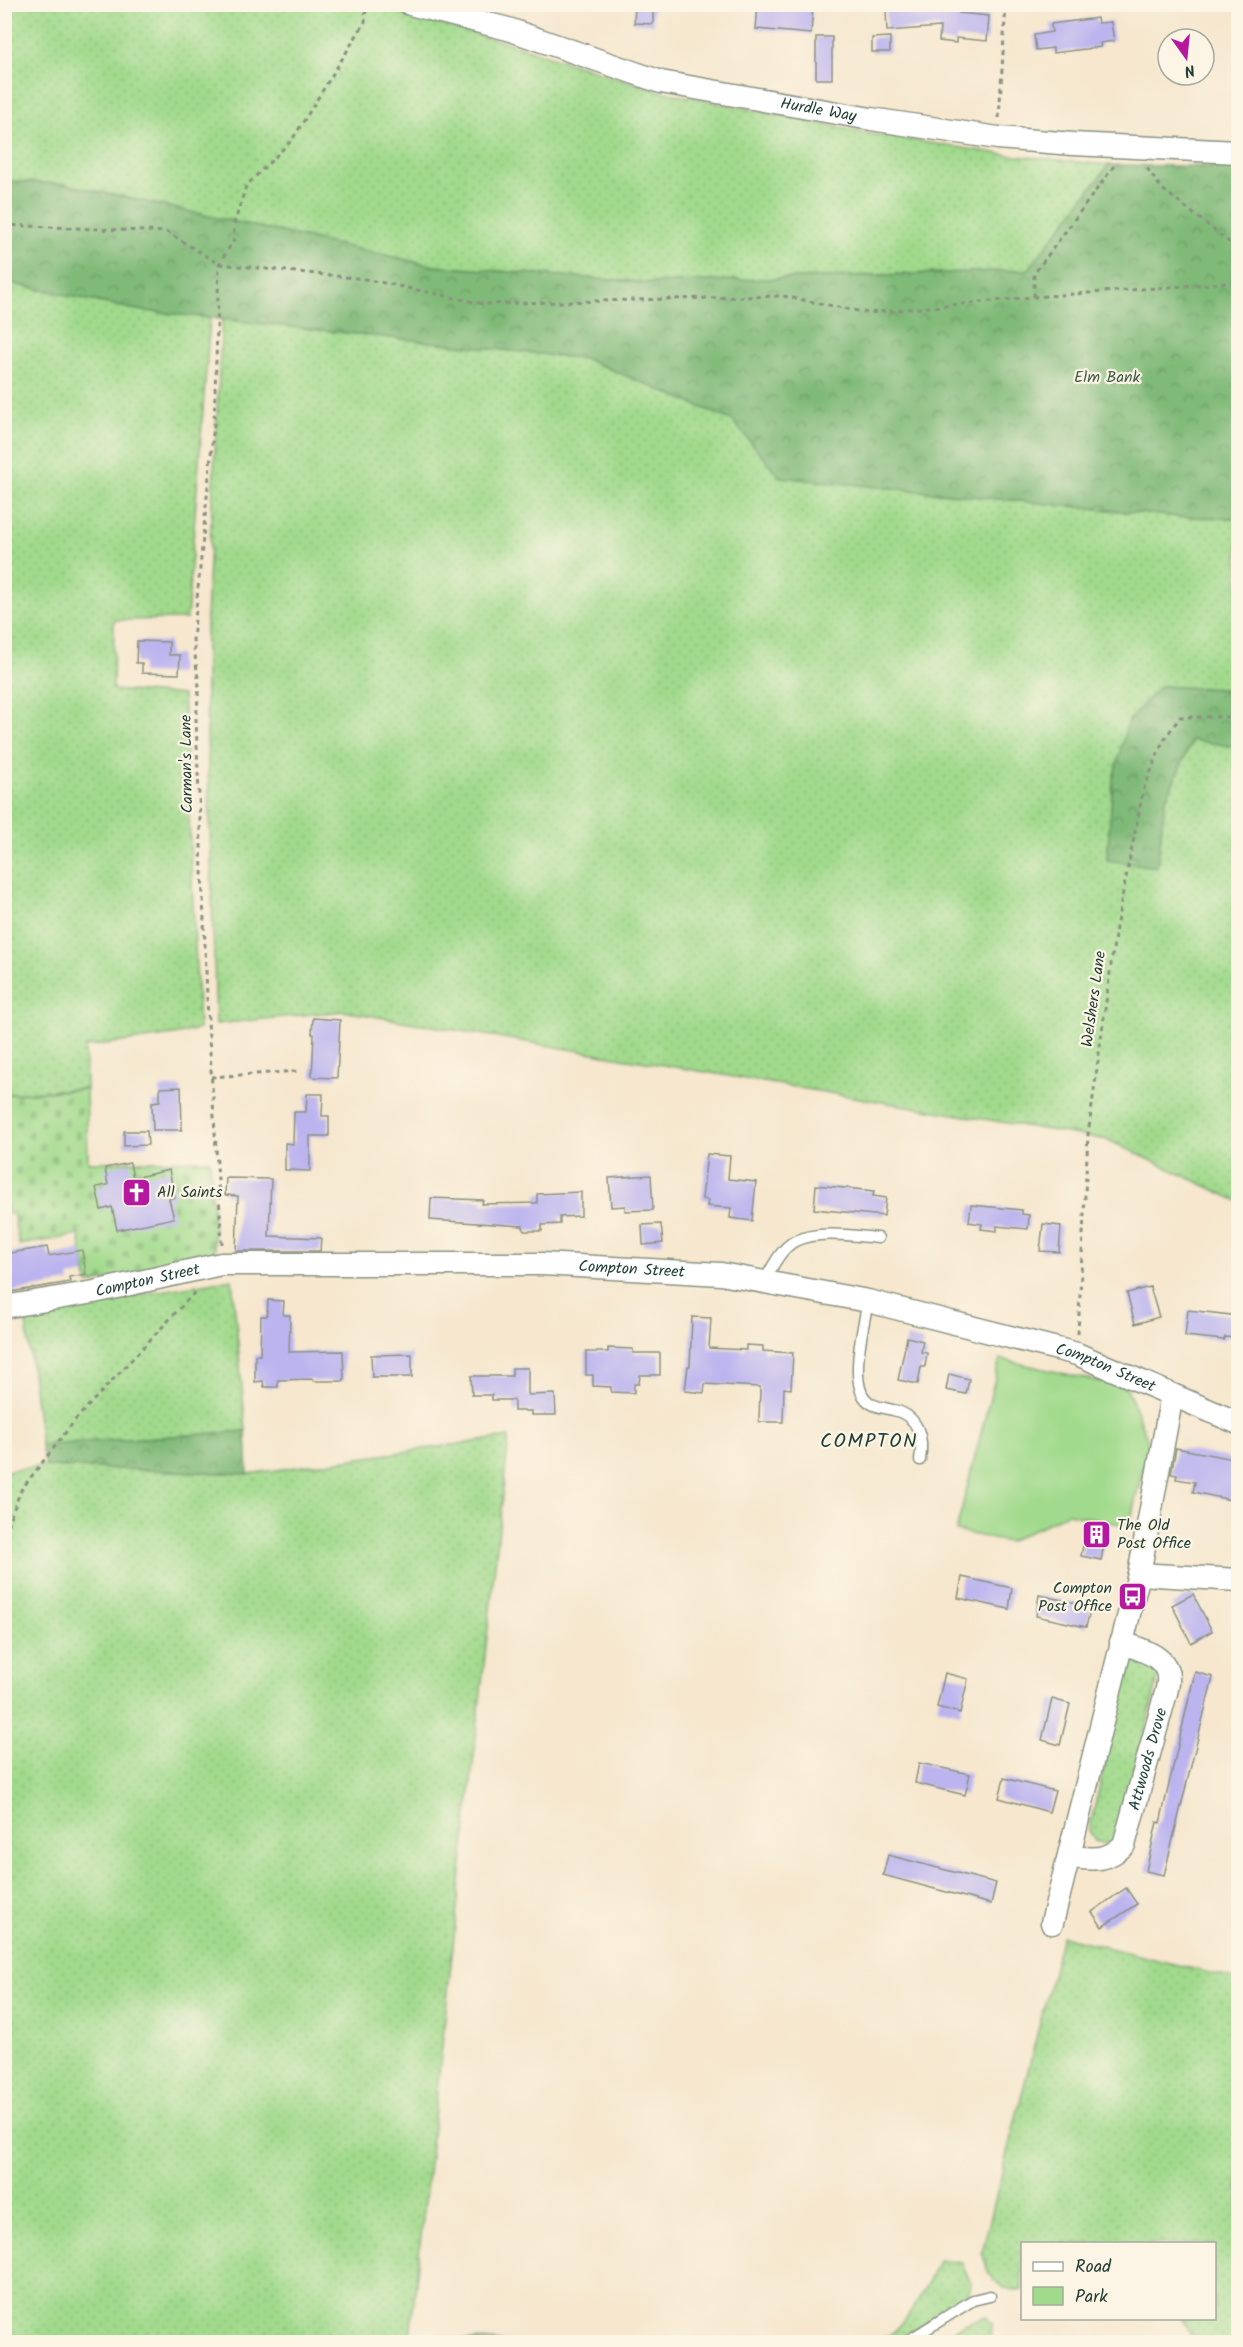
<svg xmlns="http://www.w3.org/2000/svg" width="1243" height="2347" font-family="Kalam,sans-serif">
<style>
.grass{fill:url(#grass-dots);stroke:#608c60;stroke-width:1.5}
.forest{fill:url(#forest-crowns);stroke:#507c56;stroke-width:1.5}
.cemetery{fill:url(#cemetery-stones);stroke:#608c60;stroke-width:1.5}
.park{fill:#a1da8c;stroke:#608c60;stroke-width:1.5}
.building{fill:#bbb4ef}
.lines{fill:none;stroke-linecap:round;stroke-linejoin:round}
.service-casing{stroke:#8a9281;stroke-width:13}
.minor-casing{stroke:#8a9281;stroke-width:25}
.path{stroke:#8a9281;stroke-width:3;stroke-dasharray:4.5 4.5;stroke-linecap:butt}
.service{stroke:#fff;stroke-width:10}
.minor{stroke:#fff;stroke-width:22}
.labels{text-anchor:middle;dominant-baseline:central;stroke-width:4.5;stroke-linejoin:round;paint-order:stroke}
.street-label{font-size:16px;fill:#1f3d34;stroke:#fcf5e5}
.park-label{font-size:16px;fill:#395c46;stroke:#fcf5e5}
.poi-label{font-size:16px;fill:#1f3d34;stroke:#fcf5e5;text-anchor:start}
.quarter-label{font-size:20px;letter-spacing:1.5px;fill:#1f3d34;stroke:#fcf5e5}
</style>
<defs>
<pattern id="grass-dots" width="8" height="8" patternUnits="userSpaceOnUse" patternTransform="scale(1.5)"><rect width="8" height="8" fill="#a1da8c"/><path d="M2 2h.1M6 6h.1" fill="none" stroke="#8abc79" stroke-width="1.8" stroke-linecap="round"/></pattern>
<pattern id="forest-crowns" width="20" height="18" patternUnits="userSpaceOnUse" patternTransform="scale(1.5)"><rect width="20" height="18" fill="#80ba78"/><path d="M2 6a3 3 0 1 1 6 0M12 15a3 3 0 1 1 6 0" fill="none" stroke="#689863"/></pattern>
<pattern id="cemetery-stones" width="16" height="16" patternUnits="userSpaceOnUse" patternTransform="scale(1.5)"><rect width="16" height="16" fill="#a1da8c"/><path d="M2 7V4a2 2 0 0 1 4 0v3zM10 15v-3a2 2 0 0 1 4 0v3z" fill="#8abc79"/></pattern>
</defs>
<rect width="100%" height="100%" fill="#fcf5e5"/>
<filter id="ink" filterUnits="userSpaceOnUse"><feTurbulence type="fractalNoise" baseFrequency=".0167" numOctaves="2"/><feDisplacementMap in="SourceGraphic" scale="12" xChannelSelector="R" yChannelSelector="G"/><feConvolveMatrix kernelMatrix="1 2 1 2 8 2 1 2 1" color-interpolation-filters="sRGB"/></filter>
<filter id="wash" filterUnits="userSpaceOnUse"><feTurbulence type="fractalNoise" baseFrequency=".008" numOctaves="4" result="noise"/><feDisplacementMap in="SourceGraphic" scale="24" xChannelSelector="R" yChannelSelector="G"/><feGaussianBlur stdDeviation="1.35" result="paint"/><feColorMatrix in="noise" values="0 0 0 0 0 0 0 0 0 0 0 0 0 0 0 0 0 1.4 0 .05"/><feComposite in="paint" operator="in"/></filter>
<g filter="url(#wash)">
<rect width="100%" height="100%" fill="#f6e7ce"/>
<g class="grass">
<path d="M352 4 386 9 501 41 660 91 865 133 1008 155 1109 165 1029 270 652 283 434 266 65 184 5 181 4 5Z"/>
<path d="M5 282 137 310 210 318 187 619 114 620 113 690 183 695 199 1029 174 1035 85 1047 86 1088 5 1094Z"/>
<path d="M222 319 586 359 732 420 781 477 1180 517 1238 518V690L1160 686 1157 867 1165 801 1192 740 1238 747V1201L1108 1140 343 1011 216 1024 206 698V619Z"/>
<path d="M232 1279 246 1431 41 1445 25 1314Z"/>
<path d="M509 1437 410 2336 503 2342H5L4 1471 45 1466 248 1474Z"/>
<path d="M1139 1659 1149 1661 1159 1675 1119 1838 1110 1845 1095 1841 1089 1831 1129 1662Z"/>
<path d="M1062 1936 1238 1980V2342H1220L1192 2335 1181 2319 1214 2318V2244H1022V2290L1003 2289 988 2272 982 2252Z"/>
<path d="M938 2260 962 2263 971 2284 968 2294 958 2303 895 2342H871C877 2339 886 2337 892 2333 908 2321 931 2279 938 2260Z"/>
<path d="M986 2316 992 2324 991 2342H936L964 2324Z"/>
</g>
<g class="forest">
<path d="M1109 165 1238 167V518L1180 517 780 477 732 420 586 359 137 310 5 282V181L65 184 434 266 652 283 1028 270Z"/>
<path d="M1160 686 1238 690V747L1192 740 1165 801 1157 867 1107 860 1113 779 1128 721Z"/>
<path d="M246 1431 248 1474 45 1466 41 1445Z"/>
</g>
<path class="cemetery" d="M86 1089 88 1162 210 1160 215 1257 88 1284 79 1235 19 1245 13 1213 5 1214V1095Z"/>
<path class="park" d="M1000 1359 1127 1388 1149 1444 1129 1526 1068 1513 1008 1542 956 1531Z"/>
<g id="blocks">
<g class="building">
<path d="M635 4H653V24L634 23Z"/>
<path d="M758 4H813L811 34 756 29Z"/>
<path d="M912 4H956V8H960L959 13 989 16 987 41 956 38V43L939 41 940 27 887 31 886 10 913 8Z"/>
<path d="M1097 18 1098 23 1111 22 1114 41 1100 43 1101 47 1053 53V48L1036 50 1034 35 1052 32 1051 24Z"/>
<rect x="816" y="37" width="16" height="42"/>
<path d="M890 37V52H872V38Z"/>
<path d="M137 641 169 642V655H180L179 674 142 673V663H136Z"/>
<path d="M313 1018 340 1020 337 1078 312 1077 314 1034H312Z"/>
<path d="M181 1087 182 1130H153L152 1102 160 1101V1088Z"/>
<path d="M307 1094H323L322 1116H329V1136H310V1171L285 1170V1143L293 1144 294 1112H306Z"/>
<path d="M124 1131H147L148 1145 124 1146Z"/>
<path d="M707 1154 730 1156 728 1179 756 1182 752 1221 730 1218 731 1208 707 1206 708 1200 702 1199Z"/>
<path d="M130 1163 133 1178 169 1170 175 1197 169 1199 174 1218 117 1230 112 1207 101 1210 96 1187 108 1185 105 1168Z"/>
<path d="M651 1175 653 1210 625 1211V1206L611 1207 609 1178Z"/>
<path d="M226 1178 271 1179 269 1236 321 1238 320 1251H236L238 1196 225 1195Z"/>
<path d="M816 1185 874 1191 873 1196 886 1198 884 1216 814 1209Z"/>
<path d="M581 1192V1216L560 1217V1224L542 1225V1231H524L523 1226 430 1220 431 1198 483 1200 482 1204 537 1203V1194Z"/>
<path d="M971 1205 1022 1210V1214L1029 1215 1028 1229 997 1226V1231L981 1229 982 1224 969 1222Z"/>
<path d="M661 1224 663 1243 643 1245 642 1225Z"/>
<path d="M1043 1224 1061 1226 1059 1252 1040 1251Z"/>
<path d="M47 1247 49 1256 82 1250 86 1274 69 1277 70 1282 4 1293V1254Z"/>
<path d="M1150 1287 1159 1317 1135 1324 1127 1293Z"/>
<path d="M268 1300 284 1301 283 1315H290L289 1352 343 1351 344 1381H313V1379L278 1380V1387H264L263 1381 255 1382V1355H260L261 1316H267Z"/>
<path d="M1188 1310 1239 1316 1236 1338 1225 1337 1224 1340 1185 1336Z"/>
<path d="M692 1317 711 1318 709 1348 746 1350V1345L763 1346V1351L793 1353 791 1389 784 1388 783 1422H759L760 1387 705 1384 704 1393 685 1391 688 1366H690Z"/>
<path d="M907 1337 923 1341 921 1352 927 1353 925 1367H921L918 1384 898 1380Z"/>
<path d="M608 1348 633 1349V1353H660V1375H640L639 1384H634V1393L611 1392V1387L593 1386V1375H586V1352H608Z"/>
<path d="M412 1354V1377H372L371 1355Z"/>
<path d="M512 1368H528V1395L555 1394 556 1415H531V1411H514V1400H492V1395H472L471 1376H512Z"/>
<path d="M949 1374 969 1379 966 1394 946 1390Z"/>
<path d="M1176 1448 1239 1460 1231 1500 1193 1492 1195 1482 1176 1479 1177 1475 1171 1474Z"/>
<path d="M1088 1521 1108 1525 1101 1560 1081 1556Z"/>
<path d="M962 1577 1012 1588 1009 1609 958 1598Z"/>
<path d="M1193 1594 1212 1631 1191 1643 1172 1605Z"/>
<path d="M1039 1595 1091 1606 1086 1627 1036 1616Z"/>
<path d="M1195 1672 1213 1677 1164 1875 1146 1871 1157 1822 1160 1823Z"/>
<path d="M945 1673 968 1679 960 1713 937 1707Z"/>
<path d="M1052 1699 1070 1704 1060 1745 1042 1740Z"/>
<path d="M919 1763 970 1774 965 1795 915 1783Z"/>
<path d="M1004 1778 1055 1791 1049 1812 999 1798Z"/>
<path d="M888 1855 996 1883 991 1904 883 1875Z"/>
<path d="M1126 1888 1137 1904 1102 1927 1092 1912Z"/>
</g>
</g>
</g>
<g filter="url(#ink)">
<use href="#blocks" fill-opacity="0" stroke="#8a9281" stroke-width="1.5"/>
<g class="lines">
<defs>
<g id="service">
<path d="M764 1282C772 1268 780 1249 795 1241 818 1230 854 1236 878 1238"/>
<path d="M868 1301C864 1324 850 1377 864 1397 871 1407 882 1407 893 1410 918 1415 924 1437 920 1460"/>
<path d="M906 2342 973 2300 990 2296"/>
</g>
<g id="minor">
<path id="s1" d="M410 4 508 29 661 82 871 119 998 138 1073 144 1238 152"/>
<path id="s2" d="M4 1307 94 1292 221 1264H542L721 1274 868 1301 1077 1354 1238 1423"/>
<path d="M1139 1574 1238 1580"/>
<path id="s3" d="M1070 1857C1094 1859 1106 1862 1124 1845L1164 1700C1166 1693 1169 1684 1168 1677 1167 1655 1138 1649 1121 1642"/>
<path d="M1052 1923 1139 1574 1172 1395"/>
</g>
</defs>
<use href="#service" class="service-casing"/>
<use href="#minor" class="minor-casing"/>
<g class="path">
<path d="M999 118 1006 4"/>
<path d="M1147 168 1161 188 1238 249"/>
<path d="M4 225 167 232 219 264 365 279 484 304 783 296 868 313 1034 297 1238 282"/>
<path d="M1034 297V274L1114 166"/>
<path d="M211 1077 299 1071"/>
<path d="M222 1244 208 1021 196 721 199 686 193 640 214 424 219 264 234 240V224L246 186 292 140 365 22 366 4"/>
<path d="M1078 1334 1088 1135 1116 928 1143 791 1163 741 1180 717H1238"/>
<path d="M4 1534 21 1490 76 1419 195 1292"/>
</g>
<use href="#service" class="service"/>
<use href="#minor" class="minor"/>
</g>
</g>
<defs>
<symbol id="church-square" viewBox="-11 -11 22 22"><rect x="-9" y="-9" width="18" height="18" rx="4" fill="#b5179e" stroke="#fcf5e5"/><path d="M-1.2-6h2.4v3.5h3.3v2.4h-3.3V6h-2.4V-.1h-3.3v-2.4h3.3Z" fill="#fff"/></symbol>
<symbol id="building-square" viewBox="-11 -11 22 22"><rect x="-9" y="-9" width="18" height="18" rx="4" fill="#b5179e" stroke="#fcf5e5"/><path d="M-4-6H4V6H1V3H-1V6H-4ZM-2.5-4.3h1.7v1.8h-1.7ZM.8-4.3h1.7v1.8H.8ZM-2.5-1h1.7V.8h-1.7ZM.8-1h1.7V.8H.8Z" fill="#fff"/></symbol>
<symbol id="bus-square" viewBox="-11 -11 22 22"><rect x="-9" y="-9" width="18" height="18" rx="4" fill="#b5179e" stroke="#fcf5e5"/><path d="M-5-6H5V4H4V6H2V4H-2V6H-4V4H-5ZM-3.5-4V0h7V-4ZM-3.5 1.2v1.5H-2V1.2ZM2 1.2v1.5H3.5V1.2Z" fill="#fff"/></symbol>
</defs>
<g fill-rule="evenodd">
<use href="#church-square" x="120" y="1176" width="33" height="33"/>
<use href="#building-square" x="1080" y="1518" width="33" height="33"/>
<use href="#bus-square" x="1116" y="1580" width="33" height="33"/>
</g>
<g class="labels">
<g class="street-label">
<text stroke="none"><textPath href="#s1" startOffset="423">Hurdle Way</textPath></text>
<text transform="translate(187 764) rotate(-91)">Carman's Lane</text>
<text transform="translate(1094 999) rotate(-82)">Welshers Lane</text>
<text stroke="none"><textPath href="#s2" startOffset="632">Compton Street</textPath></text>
<text stroke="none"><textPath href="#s2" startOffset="146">Compton Street</textPath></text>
<text stroke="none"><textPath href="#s2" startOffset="1118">Compton Street</textPath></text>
<text stroke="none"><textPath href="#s3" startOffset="147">Attwoods Drove</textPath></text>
</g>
<g class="park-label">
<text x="1107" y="377">Elm Bank</text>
</g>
<g class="poi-label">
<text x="157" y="1192">All Saints</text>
<text x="1117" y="1525">The Old<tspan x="1117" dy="18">Post Office</tspan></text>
<text x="1112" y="1588" text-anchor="end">Compton<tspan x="1112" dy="18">Post Office</tspan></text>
</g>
<g class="quarter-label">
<text x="869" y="1442">COMPTON</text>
</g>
</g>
<rect width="1243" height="2347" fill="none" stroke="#fcf5e5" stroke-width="24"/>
<rect x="1021" y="2242" width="195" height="78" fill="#fcf5e5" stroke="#a4ab9e" stroke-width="1.5"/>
<rect x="1033" y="2262" width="30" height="9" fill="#ffffff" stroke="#a4ab9e" stroke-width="1.5"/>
<text x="1075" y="2272" font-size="18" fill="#1f3d34">Road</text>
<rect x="1033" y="2287" width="30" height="18" fill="#a1da8c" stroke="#a4ab9e" stroke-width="1.5"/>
<text x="1075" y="2302" font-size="18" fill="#1f3d34">Park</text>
<g transform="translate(1186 57) rotate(165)"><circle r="28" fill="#fcf5e5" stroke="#a4ab9e" stroke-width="1.5"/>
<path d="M0-4.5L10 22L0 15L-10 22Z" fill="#b5179e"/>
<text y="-9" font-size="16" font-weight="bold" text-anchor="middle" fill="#1f3d34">N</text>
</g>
</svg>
